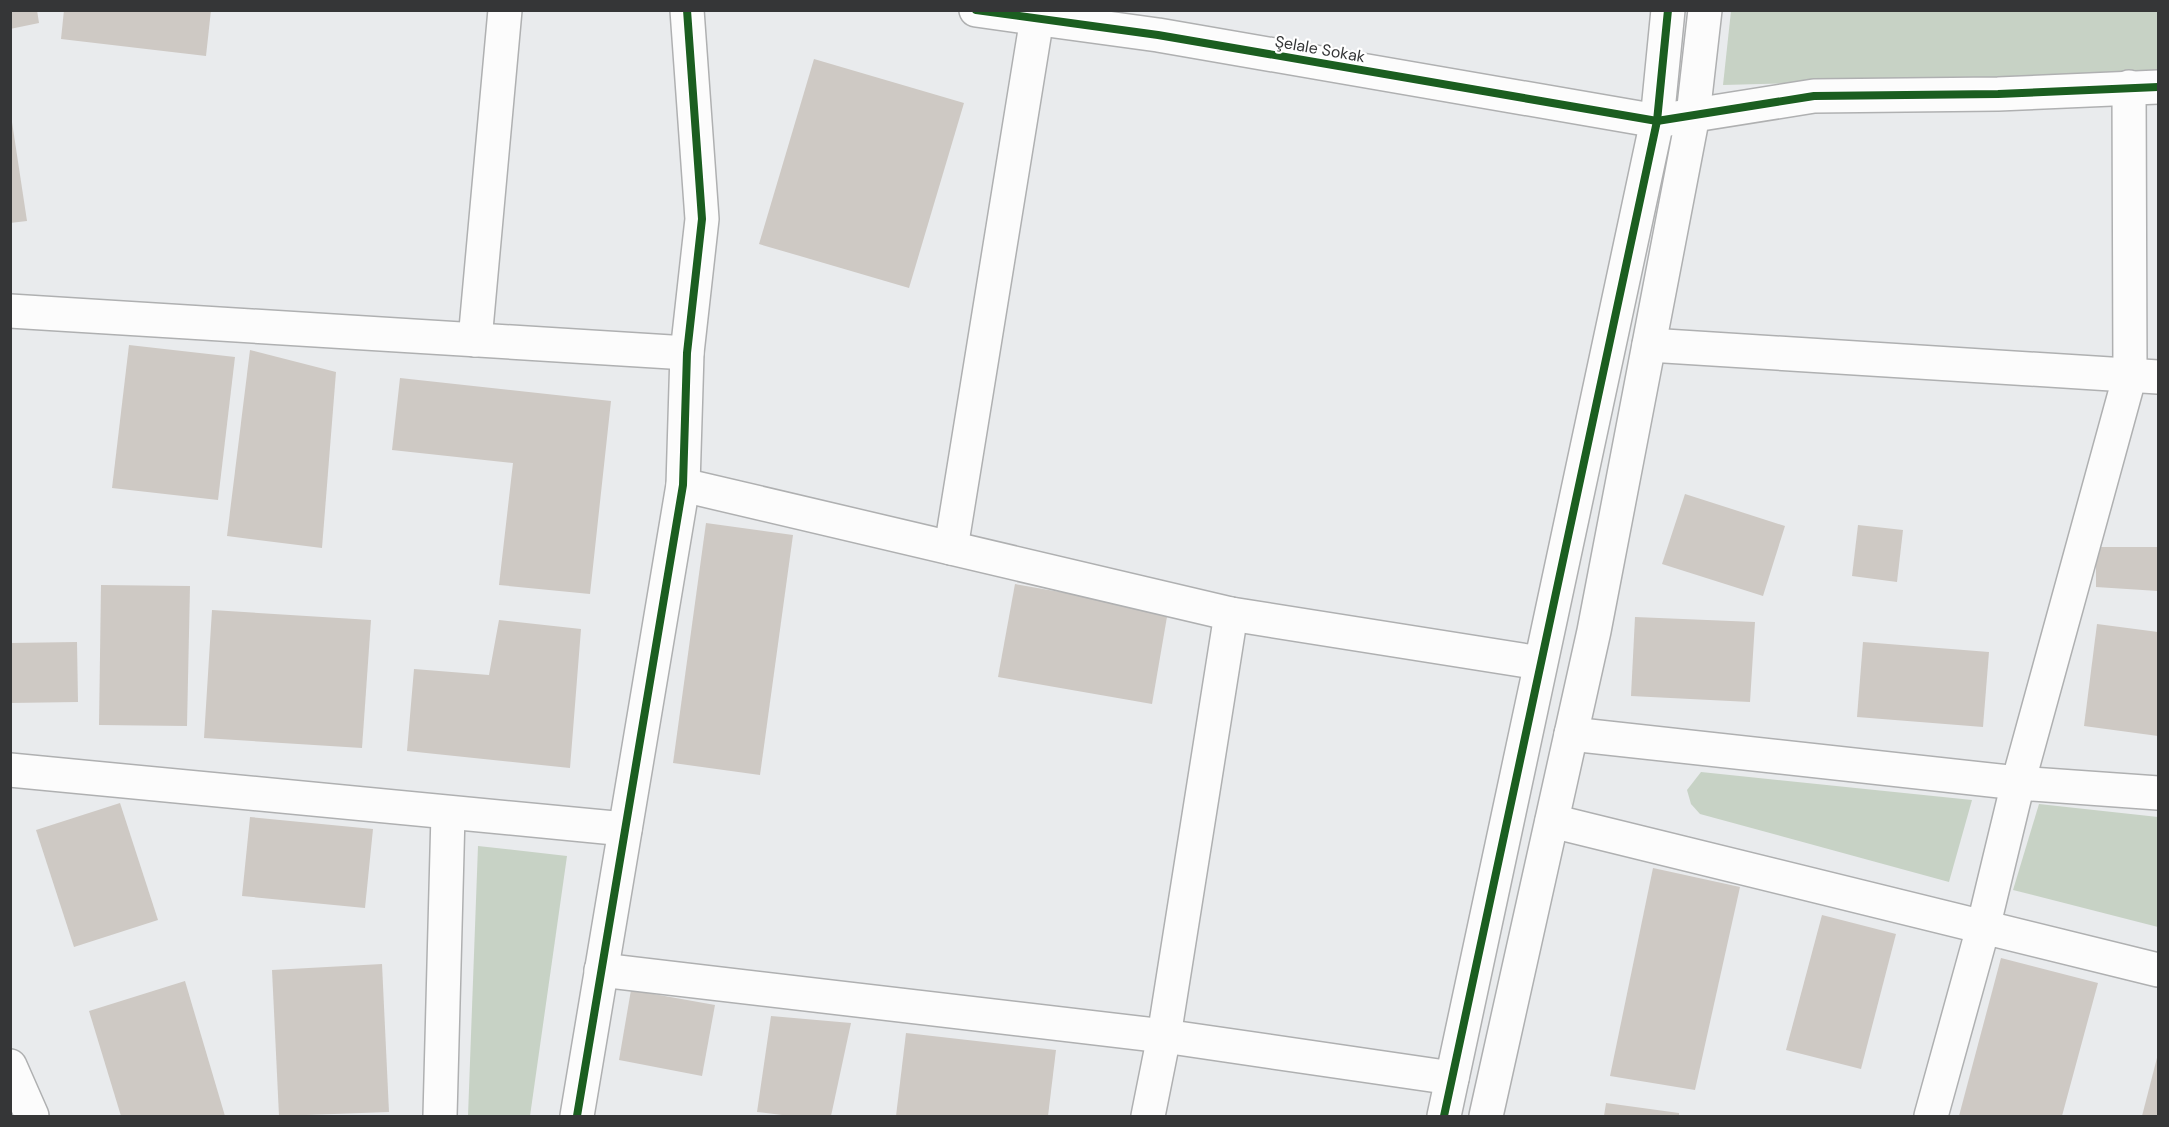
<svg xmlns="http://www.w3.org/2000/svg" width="2169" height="1127" font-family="'DM Sans',sans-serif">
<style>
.green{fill:#c7d2c5}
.building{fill:#cec9c4}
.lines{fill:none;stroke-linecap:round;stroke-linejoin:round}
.street-casing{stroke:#afb0b1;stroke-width:36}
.secondary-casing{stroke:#afb0b1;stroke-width:36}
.street{stroke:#fcfcfc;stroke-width:33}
.secondary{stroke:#fcfcfc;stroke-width:33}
.cycleway-casing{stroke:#fff;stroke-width:11}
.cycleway{stroke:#1b5e20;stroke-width:8}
.labels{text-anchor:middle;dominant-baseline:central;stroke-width:4.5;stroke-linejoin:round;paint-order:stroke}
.street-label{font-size:16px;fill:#353637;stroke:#fff}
</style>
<rect width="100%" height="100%" fill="#e9ebed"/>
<g class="green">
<path d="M1731 11H2158V74L1723 85Z"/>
<path d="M1701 772 1972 800 1949 882 1700 814 1691 804 1687 790Z"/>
<path d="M2039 804 2158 817V927L2013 890Z"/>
<path d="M478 846 567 856 530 1116H468Z"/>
</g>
<g class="building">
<path d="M10 10H37L39 23 10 29Z"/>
<path d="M64 10H211L206 56 61 39Z"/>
<path d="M814 59 964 103 909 288 759 244Z"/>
<path d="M10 109 27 221 10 223Z"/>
<path d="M129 345 235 357 218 500 112 488Z"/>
<path d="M250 350 336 372 322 548 227 536Z"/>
<path d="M400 378 611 401 590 594 499 585 513 463 392 450Z"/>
<path d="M1685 494 1785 526 1763 596 1662 564Z"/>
<path d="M706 523 793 535 760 775 673 763Z"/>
<path d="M1858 525 1903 530 1897 582 1852 576Z"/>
<path d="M2096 547H2158V591L2096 587Z"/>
<path d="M1015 584 1168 611 1152 704 998 677Z"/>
<path d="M101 585 190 586 187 726 99 725Z"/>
<path d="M212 610 371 620 362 748 204 738Z"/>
<path d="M1635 617 1755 622 1750 702 1631 696Z"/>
<path d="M499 620 581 629 570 768 407 751 414 669 489 675Z"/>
<path d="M2097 624 2158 632V736L2084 726Z"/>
<path d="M77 642 78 702 10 703V643Z"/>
<path d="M1863 642 1989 652 1983 727 1857 717Z"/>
<path d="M120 803 158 920 74 947 36 830Z"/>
<path d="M250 817 373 829 365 908 242 896Z"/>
<path d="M1653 868 1740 887 1695 1090 1610 1076Z"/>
<path d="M1822 915 1896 934 1861 1069 1786 1050Z"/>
<path d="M2001 958 2098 983 2062 1116H1959Z"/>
<path d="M382 964 389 1112 279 1116 272 970Z"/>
<path d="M185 981 225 1116H121L89 1011Z"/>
<path d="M631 990 715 1005 702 1076 619 1060Z"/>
<path d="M771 1016 851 1023 831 1116H790L757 1112Z"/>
<path d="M906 1033 1056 1050 1048 1116H896Z"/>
<path d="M2158 1054V1116H2142Z"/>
<path d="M1606 1103 1679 1113V1116H1604Z"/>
</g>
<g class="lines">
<defs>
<g id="street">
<path d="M976 10 1158 35 1657 121 1814 96 1998 94 2158 87"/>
<path d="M10 311 687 353"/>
<path d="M475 340 505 10"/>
<path d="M1649 345 2158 377"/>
<path d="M683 485 1231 614 1540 663"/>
<path d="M951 548 1037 18"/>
<path d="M1571 734 2018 783 2158 793"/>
<path d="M10 770 625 829"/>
<path d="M1552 821 2158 970"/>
<path d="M601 970 1164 1036 1452 1078"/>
<path d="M10 1066 32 1116"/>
<path d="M440 1116 448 814"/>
<path d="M577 1116 683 485 687 353 702 219 687 10"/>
<path d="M1148 1116 1164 1036 1231 614"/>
<path d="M1931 1116 1983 928 2018 783 2130 375 2129 87"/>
</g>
<g id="secondary">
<path d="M1444 1116 1657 121 1668 10"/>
<path d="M1486 1116 1594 631 1693 115 1705 10"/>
</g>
</defs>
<use href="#street" class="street-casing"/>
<use href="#secondary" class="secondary-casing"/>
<use href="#street" class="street"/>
<use href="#secondary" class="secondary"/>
<defs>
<g id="cycleway">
<path d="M976 10 1158 35 1657 121 1814 96 1998 94 2158 87"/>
<path d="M577 1116 683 485 687 353 702 219 687 10"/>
<path d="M1444 1116 1657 121 1668 10"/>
</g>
</defs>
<use href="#cycleway" class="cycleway-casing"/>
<use href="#cycleway" class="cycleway"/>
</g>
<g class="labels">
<g class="street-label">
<text transform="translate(1320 49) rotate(10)">Şelale Sokak</text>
</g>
</g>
<rect width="2169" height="1127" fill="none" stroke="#353637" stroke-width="24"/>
</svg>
